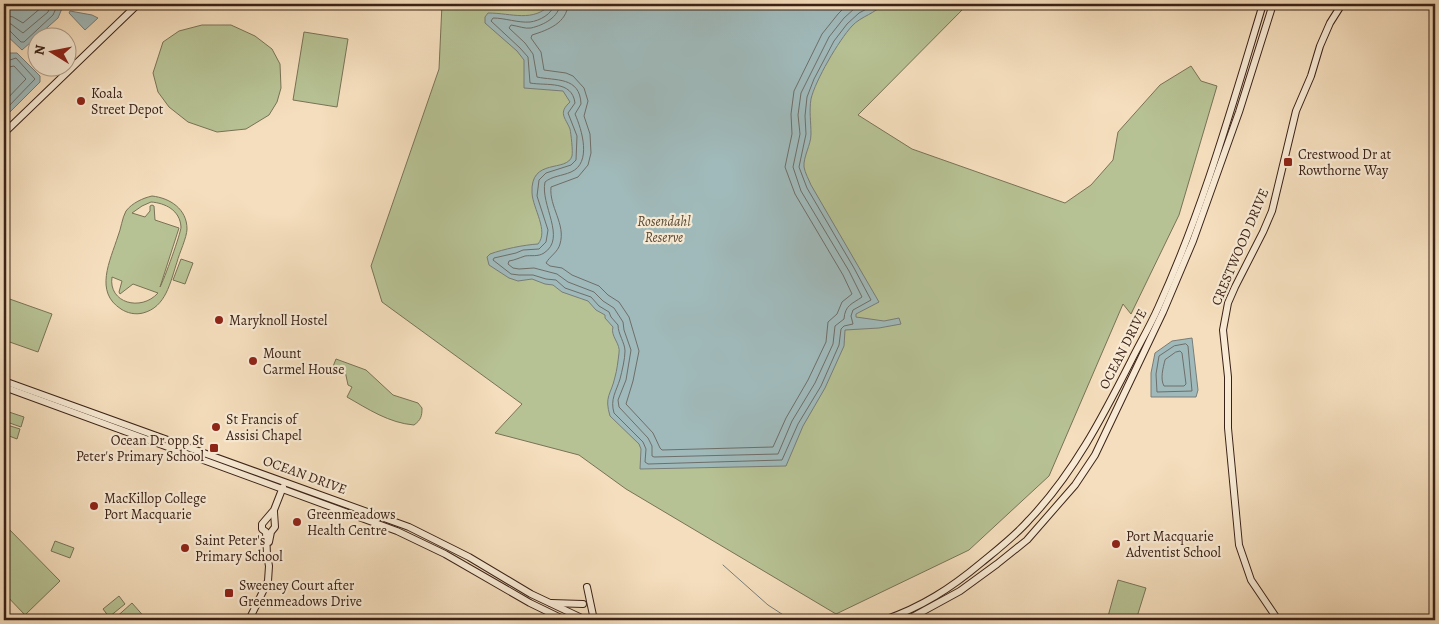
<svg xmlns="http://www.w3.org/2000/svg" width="1439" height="624" font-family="Alegreya,serif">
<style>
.green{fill:#b7c294;stroke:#797256;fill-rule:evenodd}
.water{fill:#a0babb;stroke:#787d79}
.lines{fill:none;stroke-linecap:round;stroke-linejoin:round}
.shore{stroke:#6e6e69;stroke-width:1}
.stream{stroke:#787d79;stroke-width:1}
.secondary-casing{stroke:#3b2217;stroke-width:8}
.secondary{stroke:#f8ead4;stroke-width:6}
.poi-dot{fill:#8f2418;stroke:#f8ead4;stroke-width:2}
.labels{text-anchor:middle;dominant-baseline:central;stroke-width:4.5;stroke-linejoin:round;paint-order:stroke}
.poi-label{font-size:14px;fill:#3b2217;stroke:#f8ead4;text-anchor:start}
.park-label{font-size:14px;font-style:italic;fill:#5a4a36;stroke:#f8ead4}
.street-label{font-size:14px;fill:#3b2217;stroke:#f8ead4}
</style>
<rect width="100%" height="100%" fill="#f5debd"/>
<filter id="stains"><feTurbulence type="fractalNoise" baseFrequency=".004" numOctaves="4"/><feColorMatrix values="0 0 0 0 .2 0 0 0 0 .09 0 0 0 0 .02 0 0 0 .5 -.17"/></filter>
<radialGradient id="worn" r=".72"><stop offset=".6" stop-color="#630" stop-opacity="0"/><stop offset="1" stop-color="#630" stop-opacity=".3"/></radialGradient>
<g class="green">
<path d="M442 4H968L858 115 912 149 1065 203 1091 185 1113 160 1118 132 1160 85 1191 66 1201 81 1217 86 1179 215 1131 314 1123 304 1049 476 969 550 836 614 626 489 579 455 495 433 522 404 382 302 371 266 439 69Z"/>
<path d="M202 25H231L255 36 272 49 280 64 281 88 277 102 269 115 246 129 217 132 188 122 169 107 158 92 153 73 163 42 179 31Z"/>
<path d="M304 32 348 39 337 107 293 100Z"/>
<path d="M152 196C170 198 187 209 187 229 187 237 179 254 177 262 170 283 166 307 143 313 135 315 127 313 121 309 94 292 110 261 118 236 121 229 122 218 126 211 132 203 143 198 152 196ZM151 202C165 203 180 210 181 227 181 233 164 280 160 287L179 228 155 220 154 206 152 205 150 206V211L145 217 132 213 142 206ZM112 277 122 281 119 292 120 294 133 284 158 293C141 312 108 303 112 277Z"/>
<path d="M181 259 193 263 185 284 173 280Z"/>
<path d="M4 297 52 314 38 352 4 340Z"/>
<path d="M336 359 366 370 393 395 418 403 422 408C422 416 421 420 414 425 389 423 368 409 347 397L352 387 348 385 344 366 332 369Z"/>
<path d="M6 411 24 417 21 427 4 421Z"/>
<path d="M4 424 20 429 17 439 4 434Z"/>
<path d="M5 525 60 581 25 615 4 593V527Z"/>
<path d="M55 541 74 548 70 558 51 551Z"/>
<path d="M1118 580 1146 588 1136 620H1107Z"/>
<path d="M119 596 125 604 109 617 103 609Z"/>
<path d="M132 603 147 620H113Z"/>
</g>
<g class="water">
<path d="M4 4H57L63 6 58 18 22 50 4 33Z"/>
<path d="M551 4H882C877 13 861 16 852 26 839 40 815 81 811 99 809 111 811 122 811 134 811 145 803 157 804 167 805 173 809 180 811 185L879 302 856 314V317L884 321 899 318 901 324 879 328 845 330 844 346 825 388 803 426 786 466 640 469 641 449 639 444 610 416C604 396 611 395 615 377 617 370 618 361 619 353 621 344 610 336 613 327L605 318V315L596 310 588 301 562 292 553 285 545 284 532 279 518 281 509 278 489 265 487 257 490 254C504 249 523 245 538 244 549 231 533 209 532 193 530 157 567 173 572 156 573 151 571 134 570 129 565 117 558 113 570 102L563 91 524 88V60L517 51 485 23V17L488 13C512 13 533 23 551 4Z"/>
<path d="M70 11 92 15 98 18 85 30 69 13Z"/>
<path d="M10 53H17L40 76V82L8 114H4V59Z"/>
<path d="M1192 338 1198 390 1196 397H1151V373L1155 353 1172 341Z"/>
</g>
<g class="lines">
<g class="shore">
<path d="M554 4C553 14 539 21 530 22 518 23 505 18 493 18L491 21 520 48 528 57 530 83C547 86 572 80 575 103L568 113 577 136 576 160 571 165 546 173 539 180 537 196 548 230 546 242 539 249 523 250 516 253 494 258 493 260 511 274 519 275H533L546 279 556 280 565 288 591 297 599 306 609 312 611 317 618 325C618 334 625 343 625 351 625 359 622 371 620 379 616 392 610 399 614 413L643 442 646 449 645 462 648 464 782 460 798 424 821 386 839 345 841 329 844 326 853 324 851 316 853 310 871 300 854 268 807 188 799 167 806 134 805 116 807 97 814 79 834 41 847 24 859 13 876 4"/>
<path d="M560 4C559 17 544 25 531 28 525 29 518 26 511 25L509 28 525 43 533 54 537 77C555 81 580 76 581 104L575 114C582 130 592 163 571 172 562 176 552 176 545 182 540 205 567 238 544 253 538 257 531 255 525 256 519 258 515 260 509 261L508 264 513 268 519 269 534 268 557 274 568 282 594 292 603 301 614 308 623 322 624 330 631 350 626 380 618 400 619 407 648 438 652 446V456L654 457 778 454 792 421 815 383 833 344 835 326 844 319C845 305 852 304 862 297L849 271 801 191 793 167 800 134 798 115 801 93 829 37 844 18 855 8 864 4"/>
<path d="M568 4C567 23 548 30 532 35L531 38 541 52 544 70 566 73 573 76 584 88 588 101 584 116 590 134 591 153 588 165 578 177 551 187C549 207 566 224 560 244 558 252 550 256 546 263L550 266 562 268 572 275 599 286 608 295 619 302 629 317 639 351 633 381 626 404 653 433 660 448 662 450 773 447 786 418 808 380 826 342 828 322 837 314 842 302 852 294 843 275 795 194 785 167 792 134 791 114 794 91 822 34 838 14 848 4"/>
<path d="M4 15 13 17 23 23 42 7 43 4"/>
<path d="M4 23 11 24 23 33 48 12 51 4"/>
<path d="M4 29 9 30 21 42H24L53 15 58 4"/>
<path d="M4 62 16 58 35 79 7 108 4 109"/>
<path d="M4 68 14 66 26 79 4 102"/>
<path d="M1186 344 1188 346 1192 391 1157 392 1156 374 1159 356 1174 346Z"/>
<path d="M1176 352 1180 351 1182 353 1186 384 1184 386H1164C1160 379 1163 368 1165 360Z"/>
</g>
<path class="stream" d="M723 565 768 605 791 620"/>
<defs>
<g id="secondary">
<path d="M4 133 138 4"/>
<path d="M4 381 409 527 469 557 531 594 586 620"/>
<path d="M4 387 397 531 445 554 530 603 565 620"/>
<path d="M269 542 271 532 275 527 274 512"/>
<path d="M587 587 594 620"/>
<path d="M551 603 583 604"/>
<path d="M249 620 268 581 269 566 267 555 266 532 262 529V524L274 510 283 487"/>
<path d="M884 620C922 607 951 588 981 563 998 549 1015 536 1029 520 1073 474 1102 418 1131 361 1140 343 1150 326 1158 308 1203 210 1232 106 1263 4"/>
<path d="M907 620 960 591 997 564 1027 540 1075 485 1095 455 1163 312 1193 241 1239 112 1273 4"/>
<path d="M1278 620 1251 580 1239 545 1228 428V377L1223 330 1228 303 1235 287 1263 232 1272 211 1296 111 1311 76 1320 46 1330 23 1342 4"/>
</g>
</defs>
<use href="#secondary" class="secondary-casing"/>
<use href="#secondary" class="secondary"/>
</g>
<g class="poi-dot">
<circle cx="81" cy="101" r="5"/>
<rect x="1283" y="157" width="10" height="10" rx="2.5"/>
<circle cx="219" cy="320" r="5"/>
<circle cx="253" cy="361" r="5"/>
<circle cx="216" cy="427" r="5"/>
<rect x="209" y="443" width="10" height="10" rx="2.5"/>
<circle cx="94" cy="506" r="5"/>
<circle cx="297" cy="522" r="5"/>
<circle cx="1116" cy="544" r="5"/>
<circle cx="185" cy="548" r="5"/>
<rect x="224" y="588" width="10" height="10" rx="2.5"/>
</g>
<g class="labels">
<g class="poi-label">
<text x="91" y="93">Koala<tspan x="91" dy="16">Street Depot</tspan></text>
<text x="1298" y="154">Crestwood Dr at<tspan x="1298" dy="16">Rowthorne Way</tspan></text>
<text x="229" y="320">Maryknoll Hostel</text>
<text x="263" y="353">Mount<tspan x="263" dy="16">Carmel House</tspan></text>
<text x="226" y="419">St Francis of<tspan x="226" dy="16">Assisi Chapel</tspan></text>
<text x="204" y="440" text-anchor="end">Ocean Dr opp St<tspan x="204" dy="16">Peter's Primary School</tspan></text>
<text x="104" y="498">MacKillop College<tspan x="104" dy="16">Port Macquarie</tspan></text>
<text x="307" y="514">Greenmeadows<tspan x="307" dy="16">Health Centre</tspan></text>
<text x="1126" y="536">Port Macquarie<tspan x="1126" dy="16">Adventist School</tspan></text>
<text x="195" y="540">Saint Peter's<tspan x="195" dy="16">Primary School</tspan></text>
<text x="239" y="585">Sweeney Court after<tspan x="239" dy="16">Greenmeadows Drive</tspan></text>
</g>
<g class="park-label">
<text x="664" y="221">Rosendahl<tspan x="664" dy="16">Reserve</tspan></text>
</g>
<g class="street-label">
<text transform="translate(1240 247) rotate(-67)">CRESTWOOD DRIVE</text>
<text transform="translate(1123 349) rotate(-63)">OCEAN DRIVE</text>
<text transform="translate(305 475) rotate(20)">OCEAN DRIVE</text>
</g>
</g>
<rect width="1439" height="624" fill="none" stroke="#f5debd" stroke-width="20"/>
<rect x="5" y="5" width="1429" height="614" fill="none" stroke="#3b2217" stroke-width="2.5"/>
<rect x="10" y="10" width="1419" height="604" fill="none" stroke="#3b2217"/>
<g transform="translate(52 52) rotate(280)"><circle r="24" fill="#f8ead4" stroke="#ac9a88"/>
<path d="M0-4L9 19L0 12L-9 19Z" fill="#8f2418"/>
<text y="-8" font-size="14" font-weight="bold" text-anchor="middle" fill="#3b2217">N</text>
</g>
<rect width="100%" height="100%" filter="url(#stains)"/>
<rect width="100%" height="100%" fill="url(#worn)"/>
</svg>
